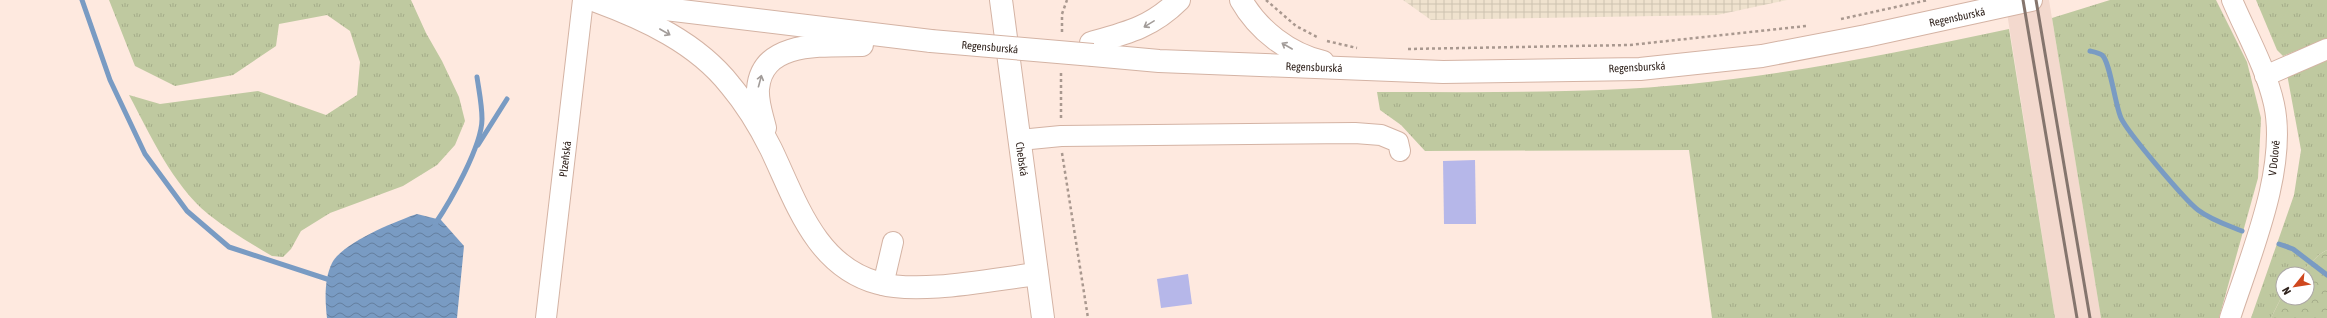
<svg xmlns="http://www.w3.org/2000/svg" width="2327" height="318" font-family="'Asap Condensed',sans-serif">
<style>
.built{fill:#f3d9ce}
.industrial{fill:url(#industrial-grid)}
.grass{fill:url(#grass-tufts)}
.forest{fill:url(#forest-crowns)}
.water{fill:url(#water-waves)}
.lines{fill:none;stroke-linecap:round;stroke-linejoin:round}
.stream{stroke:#799bc3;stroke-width:5}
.building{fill:#b6b7e9}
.minor-casing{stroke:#d4b3a4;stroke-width:22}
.major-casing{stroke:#d4b3a4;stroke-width:24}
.path{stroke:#a9988f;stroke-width:2.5;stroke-dasharray:3 3;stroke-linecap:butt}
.minor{stroke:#fff;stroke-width:20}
.major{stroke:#fff;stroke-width:22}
.rail{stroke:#85756d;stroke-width:3}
.major-bridge-casing{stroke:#d4b3a4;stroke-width:24;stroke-linecap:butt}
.major-bridge{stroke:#fff;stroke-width:22}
.oneway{stroke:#a29c99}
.labels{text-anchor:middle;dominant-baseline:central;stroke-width:4;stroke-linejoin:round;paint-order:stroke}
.street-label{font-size:11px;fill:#30231d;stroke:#fff}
</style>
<defs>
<pattern id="industrial-grid" width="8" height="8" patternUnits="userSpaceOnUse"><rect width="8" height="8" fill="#efe2ce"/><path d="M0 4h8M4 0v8" fill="none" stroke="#cdc2b0"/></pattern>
<pattern id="grass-tufts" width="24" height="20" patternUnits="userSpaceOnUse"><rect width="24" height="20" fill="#bfc9a0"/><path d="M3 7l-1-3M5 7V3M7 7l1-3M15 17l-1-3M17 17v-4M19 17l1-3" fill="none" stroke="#a4ac89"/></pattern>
<pattern id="forest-crowns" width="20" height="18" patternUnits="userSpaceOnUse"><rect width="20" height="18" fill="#bfc9a0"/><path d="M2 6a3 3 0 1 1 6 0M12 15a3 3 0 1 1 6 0" fill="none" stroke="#a4ac89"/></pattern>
<pattern id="water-waves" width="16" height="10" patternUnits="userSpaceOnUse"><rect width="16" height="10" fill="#799bc3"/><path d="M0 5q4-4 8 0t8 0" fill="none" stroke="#647e9e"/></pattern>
</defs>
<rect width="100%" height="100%" fill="#fee9df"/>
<path class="built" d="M2005 0H2049L2101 318H2055Z"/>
<path class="industrial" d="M1403 0H1787L1717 15 1431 20Z"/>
<g class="grass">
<path d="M109 0H411L426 33 442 61 459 97 465 121 455 145 437 165 403 186 330 213 301 231 291 249 283 257 272 256C250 243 228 230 208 214 172 184 151 136 129 95L160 104 258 91 326 115 357 95 360 62 350 31 327 15 279 24 276 46 233 75 175 86 135 66Z"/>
<path d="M2110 0H2216L2247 62 2261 118 2258 178 2219 318H2101L2052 18Z"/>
<path d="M2256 0H2327V39L2283 56 2277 50Z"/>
<path d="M2009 29 2055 318H1712L1689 150 1425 151 1401 125 1380 110 1377 92C1481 92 1586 94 1690 84 1798 73 1904 51 2009 29Z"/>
<path d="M2327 56V250L2320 254 2299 274H2283V294L2271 318H2251L2294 195 2301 150 2287 74Z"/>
</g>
<path class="forest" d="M2327 250V318H2271L2283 294V298H2307V274H2299L2320 254Z"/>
<path class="water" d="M417 214 441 220 464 246 457 318H327C325 301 324 279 332 263 342 243 396 221 417 214Z"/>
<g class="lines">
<g class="stream">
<path d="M82 0 110 80 145 154 187 211 229 247 333 281"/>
<path d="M2090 51C2094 52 2099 53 2102 55 2110 61 2115 105 2121 118 2128 133 2185 200 2198 210 2211 220 2227 225 2242 231"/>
<path d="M478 145 507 99"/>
<path d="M435 224C450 202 482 146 482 119 482 105 479 91 477 77"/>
<path d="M2279 244 2293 249 2327 275"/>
</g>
</g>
<g class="building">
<path d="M1475 160 1476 224H1444L1443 161Z"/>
<path d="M1188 274 1192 304 1161 308 1157 279Z"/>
</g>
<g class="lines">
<defs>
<g id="minor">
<path d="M2265 76 2327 49"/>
<path d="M1020 140 1061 136 1355 133 1381 135 1398 142 1400 151"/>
<path d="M883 285 893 242"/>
<path d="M546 318 583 0"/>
<path d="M2230 318C2250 256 2288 169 2274 104 2266 68 2246 33 2232 0"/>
</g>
<g id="major">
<path d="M1001 0 1043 318"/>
<path d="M1241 0C1258 30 1289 54 1323 62"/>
<path d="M596 1C645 19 697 43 730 85 746 104 760 127 771 149 796 201 815 266 878 283 919 295 994 279 1037 274"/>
<path d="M624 4 931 41"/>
<path d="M1091 43C1127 33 1152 27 1179 0"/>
<path d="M1093 55 1159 61 1443 72 1640 69 1762 56 1866 36 2031 0"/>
<path d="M765 128C762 115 757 103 758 89 762 39 826 46 862 45"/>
</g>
</defs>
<use href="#minor" class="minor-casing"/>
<use href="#major" class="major-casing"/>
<g class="path">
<path d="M1266 0 1296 26 1319 38"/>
<path d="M1841 19 1928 0"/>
<path d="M1062 32V14L1067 0"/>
<path d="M1327 41 1357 48"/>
<path d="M1408 49 1630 45 1806 26"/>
<path d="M1061 118V71"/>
<path d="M1062 153 1088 318"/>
</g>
<use href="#minor" class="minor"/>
<use href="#major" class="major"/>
<g class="rail">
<path d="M2023 0 2077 318"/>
<path d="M2036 0 2090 318"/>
</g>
<defs>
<path id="major-bridge" d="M931 41 1093 55"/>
</defs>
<use href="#major-bridge" class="major-bridge-casing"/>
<use href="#major-bridge" class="major-bridge"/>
</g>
<defs><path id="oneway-shaft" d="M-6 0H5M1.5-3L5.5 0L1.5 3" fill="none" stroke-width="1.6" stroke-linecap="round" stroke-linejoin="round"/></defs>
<g class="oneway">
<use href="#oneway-shaft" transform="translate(1149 24) rotate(149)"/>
<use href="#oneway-shaft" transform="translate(665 32) rotate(30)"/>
<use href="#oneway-shaft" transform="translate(1287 46) rotate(-150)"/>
<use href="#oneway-shaft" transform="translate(760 81) rotate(-75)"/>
</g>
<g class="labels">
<g class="street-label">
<text transform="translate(1957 17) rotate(-12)">Regensburská</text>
<text transform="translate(990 47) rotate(5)">Regensburská</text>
<text transform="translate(1314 67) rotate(2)">Regensburská</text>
<text transform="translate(1637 67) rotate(-3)">Regensburská</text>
<text transform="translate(2274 158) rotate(-84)">V Dolově</text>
<text transform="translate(565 159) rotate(-83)">Plzeňská</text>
<text transform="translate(1022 159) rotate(82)">Chebská</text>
</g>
</g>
<g transform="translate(2295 286) rotate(240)"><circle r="19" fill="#ffffff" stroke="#aca7a5"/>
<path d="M0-3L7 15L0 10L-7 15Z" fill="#cf471e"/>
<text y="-6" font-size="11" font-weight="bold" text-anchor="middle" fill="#30231d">N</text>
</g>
</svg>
